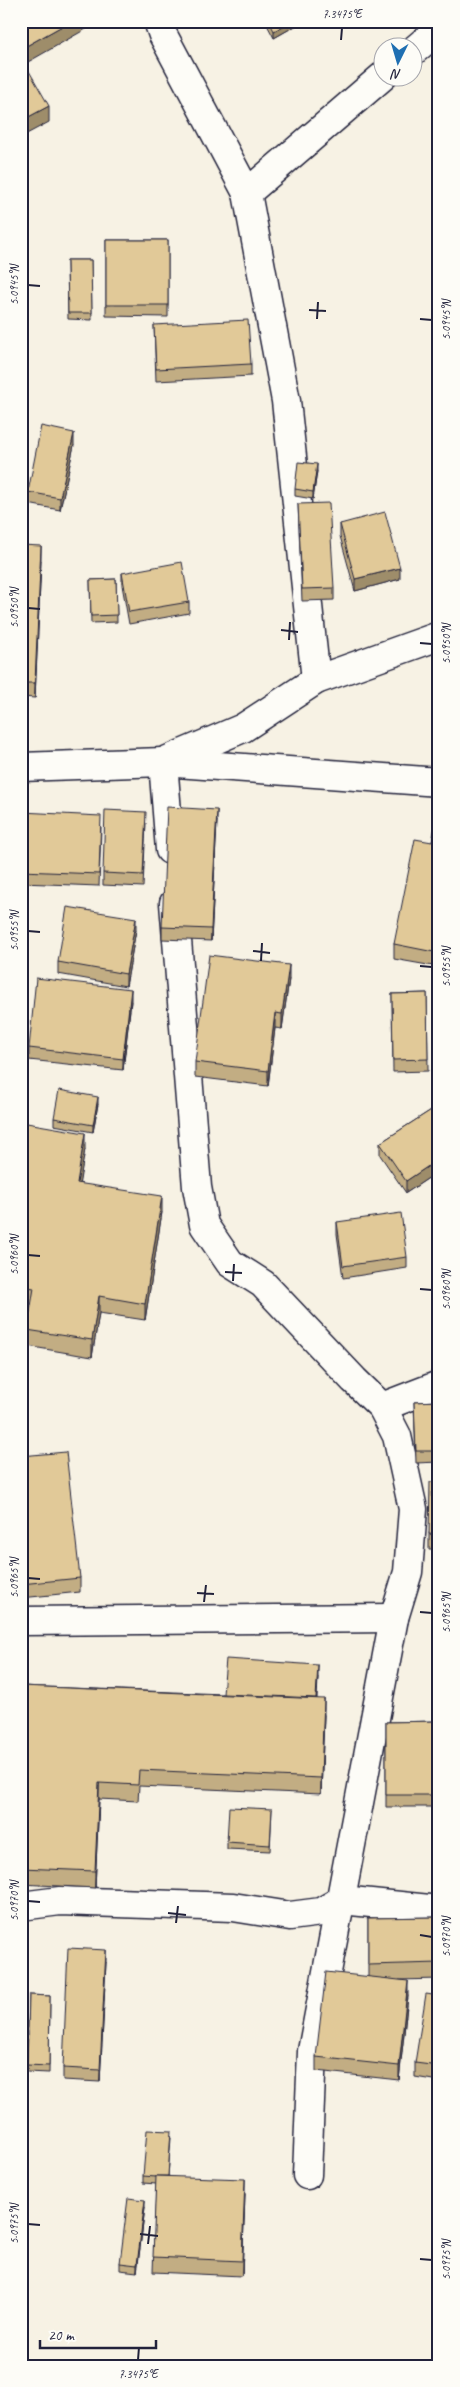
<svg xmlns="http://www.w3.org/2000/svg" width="460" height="2387" font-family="Caveat,sans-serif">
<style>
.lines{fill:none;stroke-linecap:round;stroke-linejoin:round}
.minor-casing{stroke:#22223b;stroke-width:31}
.minor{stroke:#fdfcf7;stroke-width:28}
.wall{fill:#c2ad83;stroke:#22223b}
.shaded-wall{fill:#9e8d6a;stroke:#22223b}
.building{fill:#e1c998;stroke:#22223b}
.ticks{fill:none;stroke:#22223b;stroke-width:2}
.neatline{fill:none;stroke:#22223b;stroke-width:2}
.ticks-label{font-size:12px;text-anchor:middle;fill:#22223b}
</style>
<rect width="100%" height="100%" fill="#f7f2e4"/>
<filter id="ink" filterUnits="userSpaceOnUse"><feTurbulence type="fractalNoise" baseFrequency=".02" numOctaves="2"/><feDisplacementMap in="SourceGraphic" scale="10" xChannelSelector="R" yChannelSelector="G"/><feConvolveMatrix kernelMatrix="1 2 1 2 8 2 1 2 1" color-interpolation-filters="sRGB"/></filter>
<g filter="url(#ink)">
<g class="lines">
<defs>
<g id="minor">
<path d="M158 21 163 35 247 193 286 401 316 680"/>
<path d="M412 52 439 29"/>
<path d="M247 193 382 77"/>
<path d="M21 767 163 762 439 782"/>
<path d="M170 850 163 762 243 728 316 680 439 636"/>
<path d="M174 903 197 1187 204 1225 230 1263 263 1284 354 1380 382 1407 397 1436 413 1509 408 1572 394 1618 312 2051 307 2175"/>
<path d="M382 1407 439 1385"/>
<path d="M21 1621 394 1618"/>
<path d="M21 1906 60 1901 233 1907 290 1916 321 1912 342 1900 439 1910"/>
</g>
</defs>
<use href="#minor" class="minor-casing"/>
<use href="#minor" class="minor"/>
</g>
<g class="wall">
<path d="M265 21H304L274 38Z"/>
<path d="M106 240H168V317L106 316Z"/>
<path d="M67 260H91L92 320 68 319Z"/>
<path d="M154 325 251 364V376L156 381Z"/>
<path d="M74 445 60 510 28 504V492Z"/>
<path d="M317 471 313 499 295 496V489Z"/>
<path d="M298 504 334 588V600L302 601Z"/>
<path d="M340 524 400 579 355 591 340 536Z"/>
<path d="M21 545 41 560 35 698 21 697Z"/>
<path d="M122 573 189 602V613L129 624 122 585Z"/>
<path d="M116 579 117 622 91 623 90 580Z"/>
<path d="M439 811V967L394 959V944L432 842Z"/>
<path d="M21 812 101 827 99 886 21 883Z"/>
<path d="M217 821 211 941 162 939V927Z"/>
<path d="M146 823 143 887 103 885V873Z"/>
<path d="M136 930 126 986 58 974V962Z"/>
<path d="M289 979 282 1029 275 1028 268 1086 195 1077V1062Z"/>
<path d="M427 993 428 1071 393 1072 392 994Z"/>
<path d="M131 1001 123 1070 29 1060V1048Z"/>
<path d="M98 1104 93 1132 54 1125V1118Z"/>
<path d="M439 1105V1171L406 1193 380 1155V1143Z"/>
<path d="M21 1122 85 1149 79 1183 162 1212 145 1320 99 1313 92 1357 27 1346V1330L32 1304 21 1302Z"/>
<path d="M337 1222 407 1257V1268L343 1278 337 1234Z"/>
<path d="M439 1401V1462L416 1463 414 1402Z"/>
<path d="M21 1456 80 1578V1592L21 1598Z"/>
<path d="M439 1482V1549H429V1534Z"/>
<path d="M318 1677 317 1699 324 1715 321 1794 139 1786 138 1801 99 1799 95 1888 21 1884V1686L223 1694Z"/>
<path d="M439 1721V1807H386V1722Z"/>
<path d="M272 1809 270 1851 227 1849V1842Z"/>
<path d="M439 1917V1979L399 1980 408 1996 399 2080 316 2071V2057L368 1977V1918Z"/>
<path d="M106 1962 100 2082 63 2080V2068Z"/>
<path d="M29 1995 50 1996 49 2073 27 2072Z"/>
<path d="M439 1996V2081L415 2077V2063Z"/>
<path d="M171 2138 168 2176 245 2194 242 2276 153 2272 156 2184 143 2183V2176Z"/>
<path d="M145 2207 137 2272 120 2270V2263Z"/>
</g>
<g class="shaded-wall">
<path d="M71 21H100L21 66V49Z"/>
<path d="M292 21H304L274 38V31Z"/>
<path d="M49 106V122L21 137V121Z"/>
<path d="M74 433V445L60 510V498Z"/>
<path d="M317 464V471L313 499V492Z"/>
<path d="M41 546V560L35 698V683Z"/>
<path d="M400 568V579L355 591V579Z"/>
<path d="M217 810V821L211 941V929Z"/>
<path d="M136 918V930L126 986V974Z"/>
<path d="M289 965V979L282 1029V1014Z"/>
<path d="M131 989V1001L123 1070V1059Z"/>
<path d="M275 1013V1028L268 1086V1071Z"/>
<path d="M98 1097V1104L93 1132V1125Z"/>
<path d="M85 1133V1149L77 1199V1183Z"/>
<path d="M439 1159V1171L406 1193V1181Z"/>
<path d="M162 1196V1212L145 1320V1304Z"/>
<path d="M99 1296V1313L92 1357V1340Z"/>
<path d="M318 1665V1677L315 1715V1703Z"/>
<path d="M324 1699V1715L321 1794V1778Z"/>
<path d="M99 1783V1799L95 1888V1871Z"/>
<path d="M106 1950V1962L100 2082V2070Z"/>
<path d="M408 1981V1996L399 2080V2066Z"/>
<path d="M245 2179V2194L242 2276V2261Z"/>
<path d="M145 2200V2207L137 2272V2265Z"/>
</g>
<g class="building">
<path d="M21 21H71L21 49Z"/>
<path d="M269 21H292L274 31Z"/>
<path d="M21 57 49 106 21 121Z"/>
<rect x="106" y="240" width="62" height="65"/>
<path d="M67 260H91L92 313H68Z"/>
<path d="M248 320 251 364 156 369 154 325Z"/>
<path d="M41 426 74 433 60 498 28 492Z"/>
<path d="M298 462 317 464 313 492 295 489Z"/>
<path d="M329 503 334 588 302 589 298 504Z"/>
<path d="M385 512 400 568 355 579 340 524Z"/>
<path d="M21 545 41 546 35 683H21Z"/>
<path d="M182 562 189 602 129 612 122 573Z"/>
<path d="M116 579 117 615 91 616 90 580Z"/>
<path d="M167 807 217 810 211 929 162 927Z"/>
<path d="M105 810 146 812 143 875 103 873Z"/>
<path d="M438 810 439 811V953L394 944 415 839 432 842Z"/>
<path d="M21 812 101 816 99 874 21 871Z"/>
<path d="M67 907 136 918 126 974 58 962Z"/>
<path d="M209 955 289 965 282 1014 275 1013 268 1071 195 1062Z"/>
<path d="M36 978 131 989 123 1059 29 1048Z"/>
<path d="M427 993 428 1059 393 1060 392 994Z"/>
<path d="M59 1090 98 1097 93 1125 54 1118Z"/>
<path d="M439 1105V1159L406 1181 380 1143Z"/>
<path d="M21 1122 85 1133 77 1183 162 1196 145 1304 99 1296 92 1340 27 1330 34 1288 21 1286Z"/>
<path d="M401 1213 407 1257 343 1266 337 1222Z"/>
<path d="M439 1401V1451H416L414 1402Z"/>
<path d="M66 1452 80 1578 21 1584V1456Z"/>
<path d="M430 1482H439V1535L429 1534Z"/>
<path d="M226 1659 318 1665 316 1698 223 1694Z"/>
<path d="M21 1686 324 1699 321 1778 139 1770 138 1785 99 1783 95 1871 21 1868Z"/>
<path d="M439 1721V1795H386V1722Z"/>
<path d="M229 1807 272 1809 270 1845 227 1842Z"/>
<path d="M439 1917V1963L368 1965V1918Z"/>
<path d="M68 1948 106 1950 100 2070 63 2068Z"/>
<path d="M326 1972 408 1981 399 2066 316 2057Z"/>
<path d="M426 1994 439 1996V2066L415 2063Z"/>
<path d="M29 1995 50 1996 49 2066 27 2065Z"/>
<path d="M147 2130 171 2131 168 2176H156V2177L143 2176Z"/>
<path d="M156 2176 245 2179 242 2261 153 2257Z"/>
<path d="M128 2198 145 2200 137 2265 120 2263Z"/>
</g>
</g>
<path class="ticks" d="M341 40 342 28M28 285 40 286M309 310 326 311M317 319 318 302M420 319 432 320M28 608 40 609M281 630 298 632M289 640 290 622M420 643 432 644M28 931 40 932M253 951 270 953M261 961 262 943M420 966 432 967M28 1255 40 1256M225 1272 242 1273M233 1281 234 1264M420 1289 432 1290M28 1578 40 1579M197 1593 214 1594M204 1602 206 1585M420 1612 432 1613M28 1901 40 1902M168 1913 186 1915M176 1923 178 1906M420 1935 432 1937M28 2224 40 2225M140 2234 158 2236M148 2244 150 2226M420 2259 432 2260M138 2360 139 2347"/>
<rect width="460" height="2387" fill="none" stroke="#fdfcf7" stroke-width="55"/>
<g transform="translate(398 62) rotate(185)"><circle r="24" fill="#fdfcf7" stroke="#a5a5ac"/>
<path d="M0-4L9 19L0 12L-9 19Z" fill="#1f6fb2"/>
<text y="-8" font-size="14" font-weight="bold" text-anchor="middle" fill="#22223b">N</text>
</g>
<path d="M40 2340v8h116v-8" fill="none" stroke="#22223b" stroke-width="2.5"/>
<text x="48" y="2340" font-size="15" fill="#22223b" stroke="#fdfcf7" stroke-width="4" paint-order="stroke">20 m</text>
<rect x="28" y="28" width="404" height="2332" class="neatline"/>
<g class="ticks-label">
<text x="342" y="18">7.3475°E</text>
<text transform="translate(14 285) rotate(-90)" y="4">5.0945°N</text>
<text transform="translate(446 320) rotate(-90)" y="4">5.0945°N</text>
<text transform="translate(14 608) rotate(-90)" y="4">5.0950°N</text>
<text transform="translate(446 644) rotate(-90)" y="4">5.0950°N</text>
<text transform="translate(14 931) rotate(-90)" y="4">5.0955°N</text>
<text transform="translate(446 967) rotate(-90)" y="4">5.0955°N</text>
<text transform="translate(14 1255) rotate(-90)" y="4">5.0960°N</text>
<text transform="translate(446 1290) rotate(-90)" y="4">5.0960°N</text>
<text transform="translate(14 1578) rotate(-90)" y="4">5.0965°N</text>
<text transform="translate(446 1613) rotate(-90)" y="4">5.0965°N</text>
<text transform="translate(14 1901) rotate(-90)" y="4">5.0970°N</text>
<text transform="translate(446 1937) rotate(-90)" y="4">5.0970°N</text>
<text transform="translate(14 2224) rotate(-90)" y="4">5.0975°N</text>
<text transform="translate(446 2260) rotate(-90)" y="4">5.0975°N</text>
<text x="138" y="2378">7.3475°E</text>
</g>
</svg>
